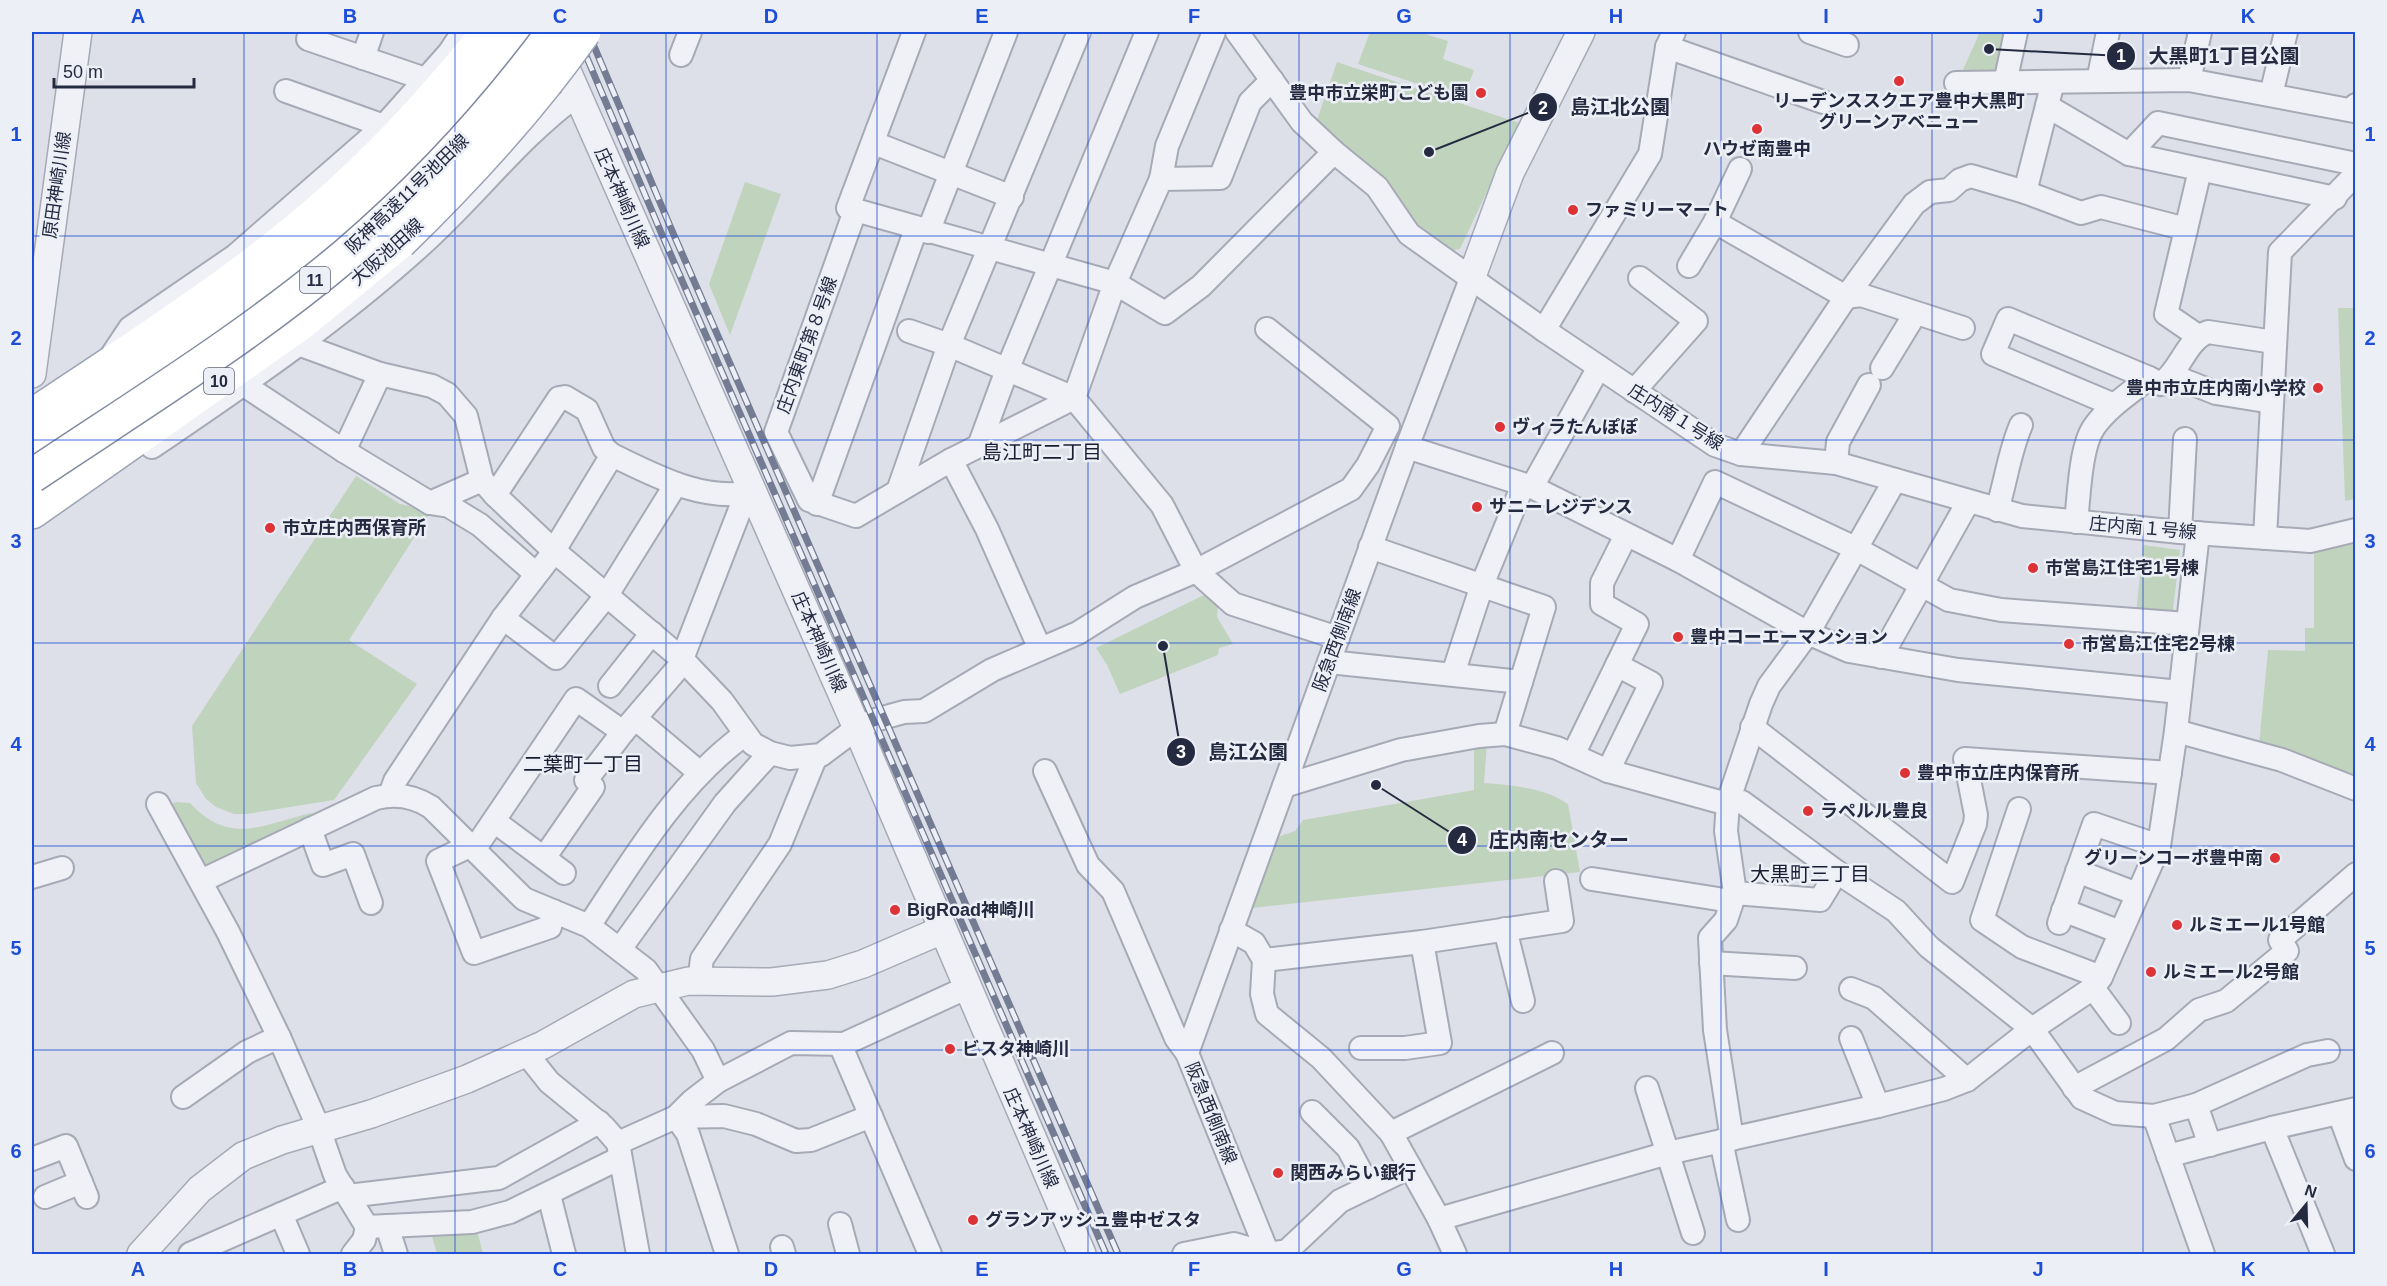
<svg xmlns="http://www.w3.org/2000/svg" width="2387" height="1286" font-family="Helvetica,'Noto Sans JP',sans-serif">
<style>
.green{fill:#c0d3bd}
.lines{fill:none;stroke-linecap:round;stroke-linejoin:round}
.minor-casing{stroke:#a6aab6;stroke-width:26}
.tertiary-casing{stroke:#a6aab6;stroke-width:30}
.primary-casing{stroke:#9ba2b5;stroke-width:36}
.motorway-casing{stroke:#828aa1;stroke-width:36}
.minor{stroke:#f0f1f6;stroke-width:22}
.tertiary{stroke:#f0f1f6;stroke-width:27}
.primary{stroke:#fff;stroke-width:33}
.motorway{stroke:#fff;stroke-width:33}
.rail-casing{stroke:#747c94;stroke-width:7}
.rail{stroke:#eceff6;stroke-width:4.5;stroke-dasharray:14;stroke-linecap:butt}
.primary-bridge-casing{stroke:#9ba2b5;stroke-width:36;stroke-linecap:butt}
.motorway-bridge-casing{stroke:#828aa1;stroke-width:36;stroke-linecap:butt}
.primary-bridge{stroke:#fff;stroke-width:33}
.motorway-bridge{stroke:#fff;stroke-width:33}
.grid{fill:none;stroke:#1d4ed8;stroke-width:1.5;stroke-opacity:0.55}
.poi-dot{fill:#dd3236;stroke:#eceff6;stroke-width:2}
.labels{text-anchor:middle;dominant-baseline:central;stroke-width:5;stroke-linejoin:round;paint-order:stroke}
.shield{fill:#eceff6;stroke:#606677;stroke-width:1.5}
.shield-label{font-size:16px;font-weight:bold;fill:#242b41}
.poi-label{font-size:18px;font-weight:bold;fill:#242b41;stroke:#eceff6;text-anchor:start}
.street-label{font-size:18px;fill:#242b41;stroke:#eceff6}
.neighbourhood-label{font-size:20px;fill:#171c31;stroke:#eceff6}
.leader{fill:none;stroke:#242b41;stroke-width:2}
.callout-dot{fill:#242b41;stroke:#eceff6;stroke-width:2}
.mark-label{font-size:18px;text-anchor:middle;font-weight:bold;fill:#fff}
.callout-label{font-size:20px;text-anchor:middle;font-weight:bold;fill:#242b41;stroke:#eceff6;stroke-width:5;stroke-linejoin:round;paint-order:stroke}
.neatline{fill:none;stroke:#1d4ed8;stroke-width:2}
.grid-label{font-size:20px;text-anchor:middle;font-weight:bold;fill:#1d4ed8}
</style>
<rect width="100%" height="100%" fill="#dde0e8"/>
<g class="green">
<path d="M1370 32H1419L1448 41 1443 59 1474 70 1463 99 1358 64Z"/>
<path d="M1980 32H2010L1996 73 1961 74Z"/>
<path d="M1337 62 1519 123 1460 249 1453 250 1417 224 1372 168 1317 120Z"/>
<path d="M745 182 781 194 730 335 709 284Z"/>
<path d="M2338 308H2356L2355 499 2345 501Z"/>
<path d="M356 476 400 504 431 511 349 640 417 684 334 800 247 814H234L216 807 206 799 196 783 192 726Z"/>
<path d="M2355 544V778L2259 745 2268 650 2305 651V628H2314V551Z"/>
<path d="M2143 545 2180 550 2172 618 2136 614Z"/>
<path d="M1204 595 1218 606 1217 617 1233 644 1219 648 1218 655 1120 694 1107 665 1096 648Z"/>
<path d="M1487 742 1484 783C1511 785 1546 788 1568 804L1580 872 1252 908 1278 837 1295 831 1303 820 1474 790V744Z"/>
<path d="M176 802 190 803C230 846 261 825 311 813L314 819 207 868 198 865 169 806Z"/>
<path d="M476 1226 483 1254H437L430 1229Z"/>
</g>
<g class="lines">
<defs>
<g id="minor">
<path d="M310 32 308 39 425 79"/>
<path d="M914 32 848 208 1115 283 1165 313 1201 286 1334 152"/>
<path d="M1237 32 1302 122 1334 152 1377 187 1409 234 1544 330 1715 445 1741 454 1836 463 2022 516 2180 532 2310 541 2356 530"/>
<path d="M1810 32 1847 45"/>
<path d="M1667 47 1823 102"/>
<path d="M681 55 690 32"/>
<path d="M363 58 372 32"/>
<path d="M2189 80 2200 32"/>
<path d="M2098 81 2108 32"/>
<path d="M1956 83 2189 80 2354 111 2356 105"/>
<path d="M2005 83 2016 32"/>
<path d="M286 91 384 126"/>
<path d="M2271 95 2286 32"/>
<path d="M2047 106 2129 154 2335 198"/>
<path d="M874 143 1012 197"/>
<path d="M2129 154 2158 123 2356 164"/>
<path d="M1161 179 1167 146 1214 32"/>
<path d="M2025 192 2081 213 2101 207 2186 229"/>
<path d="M855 211 776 432 809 500 856 516 951 460 1074 398 1115 283 1161 179 1220 178 1250 102 1272 80"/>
<path d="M1715 222 1740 169"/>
<path d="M928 232 1006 32"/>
<path d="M1689 266 1715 222 1846 297 1861 295 1963 328"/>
<path d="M1544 330 1650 154 1667 47 1674 32"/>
<path d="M909 331 949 345 1074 398 1162 505 1196 571 1233 604 1338 638"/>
<path d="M2198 336 2166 314 2200 170"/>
<path d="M301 345 380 374 432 386 447 394 466 416 482 480 495 495 553 550 682 659 722 701 753 744 770 753 790 758 821 755 857 728 875 720 904 712 924 711 992 670 1078 633 1135 597 1196 571 1351 489 1368 465 1388 426 1267 329"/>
<path d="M110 358 130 328 235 256 384 126 449 53 463 32"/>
<path d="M1882 368 1915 314"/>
<path d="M2173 376 2216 393 2272 402"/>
<path d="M244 385 344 451 430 503 449 506 480 525 536 574"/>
<path d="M1634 391 1696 321 1640 278"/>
<path d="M2114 405 1993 354 2008 319 2149 378"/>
<path d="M979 446 1007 370 1147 32"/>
<path d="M152 447C245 384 337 321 420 246 474 198 518 138 577 95"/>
<path d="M1407 447 1532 487 1678 560 1808 633 1849 651 1958 670 2180 692"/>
<path d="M344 451 380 374"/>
<path d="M1741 454 1846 297 1914 204 1930 192 1949 190 1960 180 1971 176 2025 192 2053 82"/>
<path d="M951 460 987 529 1040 649"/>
<path d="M1836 463 1838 442 1869 385"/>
<path d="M1532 487 1599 367"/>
<path d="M898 491 949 345 1079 32"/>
<path d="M495 495 559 398 565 397 587 410 604 448 612 455C656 476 702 502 752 492L741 507 682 659"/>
<path d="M430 503 482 480"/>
<path d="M817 504 916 229"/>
<path d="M1997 510C2006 481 2009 453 2021 425"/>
<path d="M2076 522C2079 497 2080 447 2094 427 2108 407 2130 393 2149 378L2161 384C2181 370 2186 340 2208 332L2274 342"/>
<path d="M2180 532 2185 439"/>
<path d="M2198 533 2176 731 2282 760 2356 789"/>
<path d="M2265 538 2280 252 2356 174"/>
<path d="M1370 547 1544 607 1505 734"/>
<path d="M1678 560 1715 482 1855 548 1949 600 2001 610 2187 624"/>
<path d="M503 618 556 658 607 595 676 484"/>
<path d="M1881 657 1968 502"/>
<path d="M1329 662 1521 682"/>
<path d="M1453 674 1482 585 1523 485"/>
<path d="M610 686 652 633"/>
<path d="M636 719 700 773"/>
<path d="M1752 727 1952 882 1975 824 1976 815 1965 759 2170 773"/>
<path d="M1573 755 1637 624 1602 604V583L1626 535"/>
<path d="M1045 771 1088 865 1113 891 1176 1038 1187 1053"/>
<path d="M1608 771 1651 683 1617 665"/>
<path d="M1284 786 1401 750 1479 736 1505 734 1557 748 1608 771 1720 802H1742L1837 872 1896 911 1929 947 2032 1029 2082 1098 2115 1113 2154 1116 2196 1105 2307 1055 2328 1051"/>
<path d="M390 795 395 781 503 618 550 557 612 455"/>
<path d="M158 804 228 932 279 1037 319 1129 335 1175 367 1227 472 1222 510 1212 620 1158"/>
<path d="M2019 809 1982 920 2022 947 2101 977 2093 988"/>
<path d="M494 821 564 873"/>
<path d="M310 829 323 865 353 854 371 903"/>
<path d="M544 858 593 787 586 780 623 732 684 661"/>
<path d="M2077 871 2137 894"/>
<path d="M32 877 62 868"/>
<path d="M1592 879 1731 901"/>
<path d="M201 881 376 798C396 793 414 796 431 807L524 899 589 926 646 970 703 1050 718 1081"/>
<path d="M1735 893 1820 900 1837 872"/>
<path d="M2063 910 2120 932"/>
<path d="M553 911 550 927 474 953 438 861 480 841 576 699 623 732"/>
<path d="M2059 923 2094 824 2159 846"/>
<path d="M589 926C633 859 678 783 744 735"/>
<path d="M1505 929 1523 1001"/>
<path d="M1231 930 1254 943 1264 960 1262 994 1267 1014 1321 1058 1391 1133 1439 1219 1455 1254"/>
<path d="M620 949 725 803 770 753"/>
<path d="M1264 960 1422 942 1562 921 1556 881"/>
<path d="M1711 963 1795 968"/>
<path d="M2101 977 2159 846 2176 731"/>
<path d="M699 980 702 959 780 844 816 756"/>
<path d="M1851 989 1874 998 1967 1080"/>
<path d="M1851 1038 1878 1106"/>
<path d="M840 1044 930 1254"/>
<path d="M1361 1048H1405L1440 1043 1422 942"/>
<path d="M526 1053 549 1082 604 1127 618 1143 638 1254"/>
<path d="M1647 1088 1693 1233"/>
<path d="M2074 1088 2166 1039 2199 1010 2226 1001 2287 951 2280 940 2356 874"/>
<path d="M183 1097 247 1052 279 1037"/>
<path d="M2196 1105 2210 1145"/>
<path d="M1312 1112 1348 1148 1369 1187"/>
<path d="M2339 1113 2356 1159"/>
<path d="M2154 1116 2203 1254"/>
<path d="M676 1117 724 1116 756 1124 796 1141 811 1140 871 1116"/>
<path d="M676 1117 688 1134 727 1254"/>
<path d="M2272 1128 2323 1254"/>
<path d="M1391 1133 1552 1053"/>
<path d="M1732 1139 1715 1030 1710 938 1726 920 1735 893 1726 831 1728 802 1761 704 1769 686 1808 633 1895 480"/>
<path d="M1721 1141 1738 1220"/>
<path d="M618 1143 676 1117 692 1101 718 1081 791 1043 844 1044 966 988"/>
<path d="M2168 1156 2272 1128 2356 1109"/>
<path d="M32 1159 66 1146 87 1197"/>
<path d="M549 1195 564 1254"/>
<path d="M348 1196 499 1178 599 1122"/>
<path d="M45 1197 81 1182"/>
<path d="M281 1214 298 1254"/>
<path d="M1439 1219 1668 1153 1878 1106 1944 1089 1967 1080 2032 1029 2093 988 2119 1023"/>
<path d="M840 1224 848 1254"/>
<path d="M387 1226 396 1254"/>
<path d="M782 1247 784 1254"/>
<path d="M190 1254 343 1187"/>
<path d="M353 1254 364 1240 367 1227"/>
<path d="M1184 1254 1234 1244 1268 1254 1287 1251 1340 1201 1410 1167"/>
<path d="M1268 1254 1187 1053 1407 447 1471 279"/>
</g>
<g id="tertiary">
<path d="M556 46 857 728 1082 1254"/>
<path d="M1471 279 1510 173 1581 32"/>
<path d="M32 374 78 32"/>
<path d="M141 1254 200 1189 243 1156 282 1140 371 1114 467 1079 543 1045 634 994 688 981 772 982 828 975 863 964 942 930"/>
</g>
<g id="primary">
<path d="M32 416C129 351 231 287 320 210 382 156 437 96 488 32"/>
<path d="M32 512 300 324 400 242"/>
</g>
<path id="motorway" d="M32 447C150 367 277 291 380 192 431 143 479 89 521 32"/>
</defs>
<use href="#minor" class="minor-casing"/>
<use href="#tertiary" class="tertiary-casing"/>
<use href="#primary" class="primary-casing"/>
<use href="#motorway" class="motorway-casing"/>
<use href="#minor" class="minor"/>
<use href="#tertiary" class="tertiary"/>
<use href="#primary" class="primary"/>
<use href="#motorway" class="motorway"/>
<defs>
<g id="rail">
<path d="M576 32 660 230 1106 1254"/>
<path d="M588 32 670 226 1118 1254"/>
</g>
</defs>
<use href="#rail" class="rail-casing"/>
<use href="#rail" class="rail"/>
<defs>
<path id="primary-bridge" d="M400 242C468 176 530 109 584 32"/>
<path id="motorway-bridge" d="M32 476C138 405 249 337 347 254 424 188 493 113 553 32"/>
</defs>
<use href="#primary-bridge" class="primary-bridge-casing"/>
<use href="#motorway-bridge" class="motorway-bridge-casing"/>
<use href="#primary-bridge" class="primary-bridge"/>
<use href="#motorway-bridge" class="motorway-bridge"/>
</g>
<path class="grid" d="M244 32V1254M455 32V1254M666 32V1254M877 32V1254M1088 32V1254M1299 32V1254M1510 32V1254M1721 32V1254M1932 32V1254M2143 32V1254M32 236H2356M32 440H2356M32 643H2356M32 846H2356M32 1050H2356"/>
<g class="poi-dot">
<circle cx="1899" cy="81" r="6"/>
<circle cx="1481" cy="93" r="6"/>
<circle cx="1757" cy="129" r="6"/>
<circle cx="1573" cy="210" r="6"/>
<circle cx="2318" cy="388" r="6"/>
<circle cx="1500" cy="427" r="6"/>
<circle cx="1477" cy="507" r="6"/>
<circle cx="270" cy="528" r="6"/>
<circle cx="2033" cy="568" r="6"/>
<circle cx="1678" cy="637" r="6"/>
<circle cx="2069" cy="644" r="6"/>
<circle cx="1905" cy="773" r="6"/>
<circle cx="1808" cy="811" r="6"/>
<circle cx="2275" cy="858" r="6"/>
<circle cx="895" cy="910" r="6"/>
<circle cx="2177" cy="925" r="6"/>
<circle cx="2151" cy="972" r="6"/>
<circle cx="950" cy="1049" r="6"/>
<circle cx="1278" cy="1173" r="6"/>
<circle cx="973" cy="1220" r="6"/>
</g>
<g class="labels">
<g class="shield">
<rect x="300" y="267" width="30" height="26" rx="4.5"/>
<rect x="204" y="368" width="30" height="26" rx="4.5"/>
</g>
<g class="shield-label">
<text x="315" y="280">11</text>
<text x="219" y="381">10</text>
</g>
<g class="poi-label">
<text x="1469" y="93" text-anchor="end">豊中市立栄町こども園</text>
<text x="1899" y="101" text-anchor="middle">リーデンススクエア豊中大黒町<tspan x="1899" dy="21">グリーンアベニュー</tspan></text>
<text x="1757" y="149" text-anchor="middle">ハウゼ南豊中</text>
<text x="1585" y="210">ファミリーマート</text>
<text x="2306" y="388" text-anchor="end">豊中市立庄内南小学校</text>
<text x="1512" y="427">ヴィラたんぽぽ</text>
<text x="1489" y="507">サニーレジデンス</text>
<text x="282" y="528">市立庄内西保育所</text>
<text x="2045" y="568">市営島江住宅1号棟</text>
<text x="1690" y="637">豊中コーエーマンション</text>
<text x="2081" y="644">市営島江住宅2号棟</text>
<text x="1917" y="773">豊中市立庄内保育所</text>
<text x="1820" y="811">ラペルル豊良</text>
<text x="2263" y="858" text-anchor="end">グリーンコーポ豊中南</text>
<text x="907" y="910">BigRoad神崎川</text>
<text x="2189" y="925">ルミエール1号館</text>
<text x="2163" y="972">ルミエール2号館</text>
<text x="962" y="1049">ビスタ神崎川</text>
<text x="1290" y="1173">関西みらい銀行</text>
<text x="985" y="1220">グランアッシュ豊中ゼスタ</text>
</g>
<g class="street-label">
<text transform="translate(57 185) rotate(-82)">原田神崎川線</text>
<text transform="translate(407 194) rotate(-44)">阪神高速11号池田線</text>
<text transform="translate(622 198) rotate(66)">庄本神崎川線</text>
<text transform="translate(387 252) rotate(-42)">大阪池田線</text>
<text transform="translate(807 345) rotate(-70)">庄内東町第８号線</text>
<text transform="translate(1676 417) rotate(32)">庄内南１号線</text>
<text transform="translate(2143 528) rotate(5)">庄内南１号線</text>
<text transform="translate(1337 640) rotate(-70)">阪急西側南線</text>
<text transform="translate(819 642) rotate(66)">庄本神崎川線</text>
<text transform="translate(1211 1113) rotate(68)">阪急西側南線</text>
<text transform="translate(1031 1138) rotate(66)">庄本神崎川線</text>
</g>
<g class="neighbourhood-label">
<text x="1042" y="452">島江町二丁目</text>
<text x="583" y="764">二葉町一丁目</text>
<text x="1810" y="874">大黒町三丁目</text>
</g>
</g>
<path class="leader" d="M1989 49L2121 56M1429 152L1543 107M1163 646L1181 752M1376 785L1462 840"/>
<g class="callout-dot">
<circle cx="1989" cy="49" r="6"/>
<circle cx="1429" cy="152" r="6"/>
<circle cx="1163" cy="646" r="6"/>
<circle cx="1376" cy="785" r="6"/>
<circle cx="2121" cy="56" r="15"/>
<circle cx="1543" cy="107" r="15"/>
<circle cx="1181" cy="752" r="15"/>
<circle cx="1462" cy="840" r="15"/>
</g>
<g class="mark-label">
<text x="2121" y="62">1</text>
<text x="1543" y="114">2</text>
<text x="1181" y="758">3</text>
<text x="1462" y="846">4</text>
</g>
<g class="callout-label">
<text x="2224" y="63">大黒町1丁目公園</text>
<text x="1620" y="114">島江北公園</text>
<text x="1248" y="759">島江公園</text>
<text x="1559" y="847">庄内南センター</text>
</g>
<rect width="2387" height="1286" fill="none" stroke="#eceff6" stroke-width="66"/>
<g transform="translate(2306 1205) rotate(19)" stroke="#eceff6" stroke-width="4.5" paint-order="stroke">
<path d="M0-4.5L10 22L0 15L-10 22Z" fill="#242b41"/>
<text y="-9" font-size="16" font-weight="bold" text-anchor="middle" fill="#242b41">N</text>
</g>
<path d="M54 78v9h140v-9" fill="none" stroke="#242b41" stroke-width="3"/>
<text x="63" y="78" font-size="18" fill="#242b41" stroke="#eceff6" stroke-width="4.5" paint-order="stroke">50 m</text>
<rect x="33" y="33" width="2321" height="1220" class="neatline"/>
<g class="grid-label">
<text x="138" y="23">A</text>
<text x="350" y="23">B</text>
<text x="560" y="23">C</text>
<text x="771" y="23">D</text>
<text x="982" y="23">E</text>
<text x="1194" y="23">F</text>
<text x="1404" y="23">G</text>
<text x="1616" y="23">H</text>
<text x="1826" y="23">I</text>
<text x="2038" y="23">J</text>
<text x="2248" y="23">K</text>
<text x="16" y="141">1</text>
<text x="2370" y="141">1</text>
<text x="16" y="345">2</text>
<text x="2370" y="345">2</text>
<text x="16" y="548">3</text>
<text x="2370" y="548">3</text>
<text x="16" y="751">4</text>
<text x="2370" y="751">4</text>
<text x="16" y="955">5</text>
<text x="2370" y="955">5</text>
<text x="16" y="1158">6</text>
<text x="2370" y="1158">6</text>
<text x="138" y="1276">A</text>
<text x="350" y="1276">B</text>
<text x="560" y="1276">C</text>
<text x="771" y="1276">D</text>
<text x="982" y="1276">E</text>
<text x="1194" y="1276">F</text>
<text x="1404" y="1276">G</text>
<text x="1616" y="1276">H</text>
<text x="1826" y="1276">I</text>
<text x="2038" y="1276">J</text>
<text x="2248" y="1276">K</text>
</g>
</svg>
